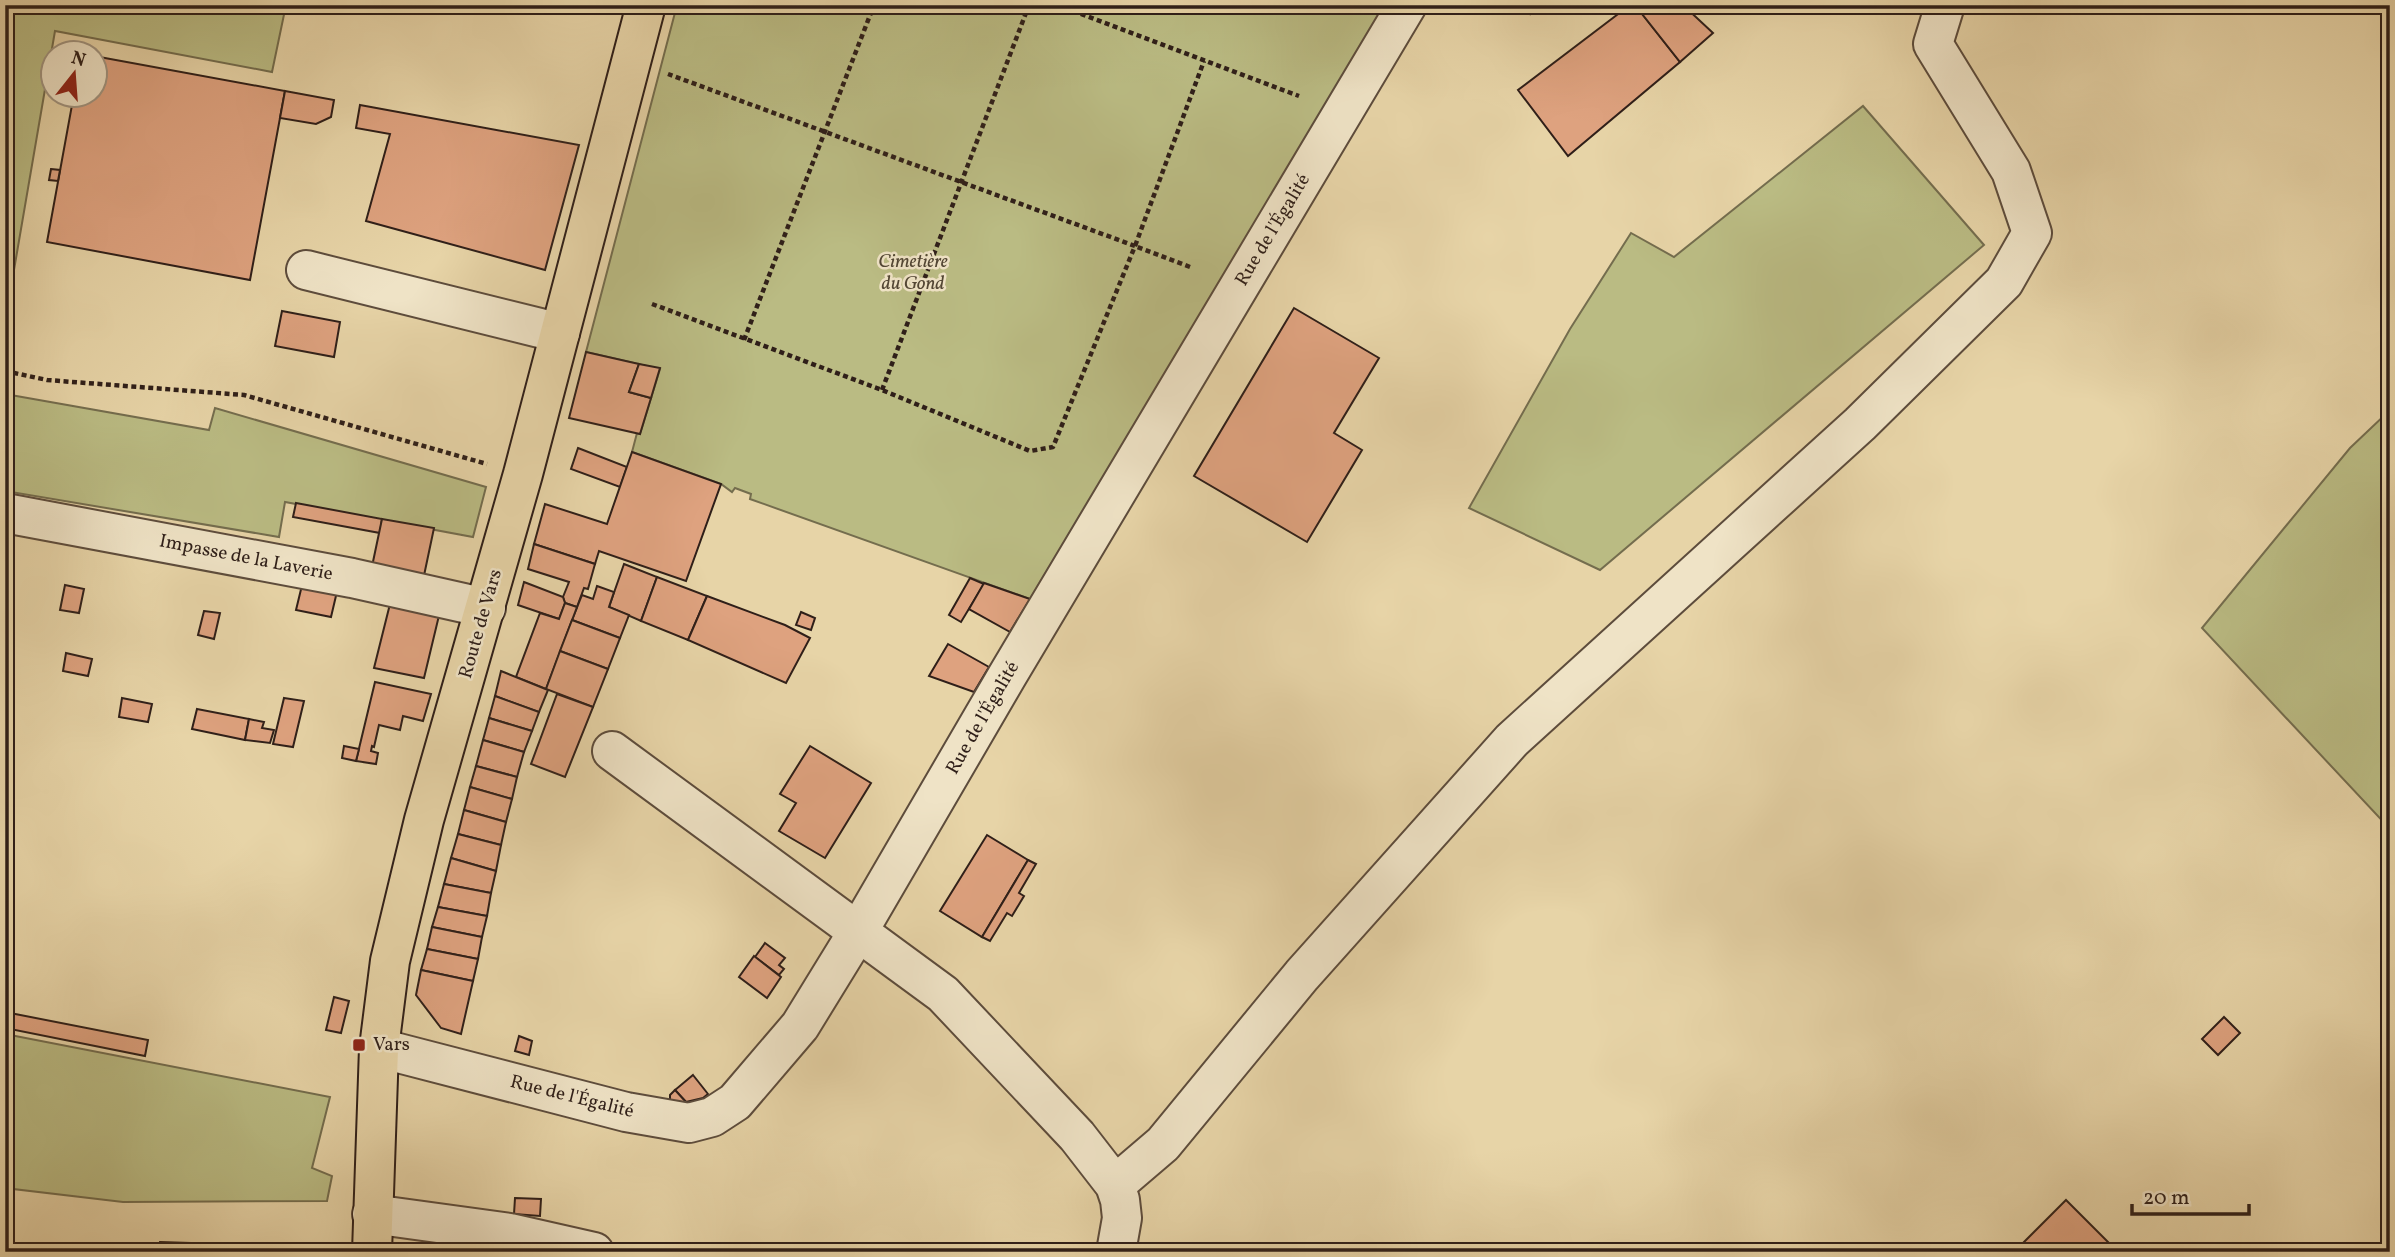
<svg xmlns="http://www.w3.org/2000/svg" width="2395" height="1257" font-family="Vollkorn,serif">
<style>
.green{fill:#babb83;stroke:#746d4e;stroke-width:2}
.building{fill:#dea27f;stroke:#2f1f19;stroke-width:2}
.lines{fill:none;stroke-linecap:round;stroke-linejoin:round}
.minor-casing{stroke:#5d4c3c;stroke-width:42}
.major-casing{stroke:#2f1f19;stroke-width:42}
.path{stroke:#2f1f19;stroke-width:4.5;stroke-dasharray:5 3.5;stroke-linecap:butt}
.minor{stroke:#efe3c6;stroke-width:38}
.major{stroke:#e7d4a7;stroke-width:38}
.poi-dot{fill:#8f2418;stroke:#efe3c6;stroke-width:2.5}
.labels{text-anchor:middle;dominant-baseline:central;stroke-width:5;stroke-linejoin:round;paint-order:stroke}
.street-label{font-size:19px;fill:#2f1f19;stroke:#efe3c6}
.park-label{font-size:19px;font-style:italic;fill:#524634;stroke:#efe3c6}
.poi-label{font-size:19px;fill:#2f1f19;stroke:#efe3c6;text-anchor:start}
</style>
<rect width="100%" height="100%" fill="#e7d4a7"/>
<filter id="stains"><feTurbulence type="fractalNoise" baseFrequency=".00286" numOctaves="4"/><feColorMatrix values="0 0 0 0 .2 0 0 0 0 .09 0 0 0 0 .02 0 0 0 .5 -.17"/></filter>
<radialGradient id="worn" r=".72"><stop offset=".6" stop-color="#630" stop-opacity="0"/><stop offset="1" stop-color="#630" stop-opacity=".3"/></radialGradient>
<g class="green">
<path d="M5 5H286L272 72 55 31 9 299 5 298Z"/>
<path d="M677 5H1387L1030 599 750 499 751 494 735 488 732 492 721 484 632 452 637 433 640 434 660 369 586 352Z"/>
<path d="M1863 106 1984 245 1600 570 1469 508 1570 329 1631 233 1674 257Z"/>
<path d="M5 394 209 430 215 408 486 487 473 537 285 502 279 537 5 491Z"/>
<path d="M2390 410V829L2202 628 2350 448Z"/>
<path d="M5 1034 330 1097 312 1168 332 1176 327 1201 123 1202 5 1188Z"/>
</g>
<g class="building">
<path d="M1517 5H1536L1530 14Z"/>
<path d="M1630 5H1635L1680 62 1568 156 1518 90Z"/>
<path d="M1635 5H1683L1713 33 1680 62Z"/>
<path d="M94 56 285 91 250 280 47 242 74 94H94Z"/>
<path d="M285 91 334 100 331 117 316 124 280 118Z"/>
<path d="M360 105 579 145 545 270 366 221 390 134 356 128Z"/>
<path d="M51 169 60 170 58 181 49 180Z"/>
<path d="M1294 308 1379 358 1334 433 1362 450 1307 542 1194 476Z"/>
<path d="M282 311 340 322 334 357 275 346Z"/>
<path d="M586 352 639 364 629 392 651 398 640 434 569 418Z"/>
<path d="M639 364 660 368 651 398 629 392Z"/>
<path d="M578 448 627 467 620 487 571 469Z"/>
<path d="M632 452 721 484 686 581 599 551 595 564 534 544 545 504 607 524Z"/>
<path d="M296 503 382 519 380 533 293 517Z"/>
<path d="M382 519 434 528 422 585 370 576Z"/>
<path d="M534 544 595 564 588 589 584 588 577 607 565 603 563 597 569 582 528 569Z"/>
<path d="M624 564 657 577 641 621 609 607Z"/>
<path d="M304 577 339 583 331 617 296 610Z"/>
<path d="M657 577 707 596 688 640 641 621Z"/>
<path d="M970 578 984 584 961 622 949 615Z"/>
<path d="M524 582 563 597 565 603 559 619 518 605Z"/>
<path d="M984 583 1030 599 1010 632 969 609Z"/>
<path d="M65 585 84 589 79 613 60 610Z"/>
<path d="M597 586 614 592 609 607 629 615 620 638 572 620 582 595 593 599Z"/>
<path d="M393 592 442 603 424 678 374 668Z"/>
<path d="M707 596 785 625 810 638 786 683 688 640Z"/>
<path d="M565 603 577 607 546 689 516 677 540 613 559 619Z"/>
<path d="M204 611 220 613 214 639 198 635Z"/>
<path d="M801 612 815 618 811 630 796 625Z"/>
<path d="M572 620 620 638 608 669 560 651Z"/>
<path d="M948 644 989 667 974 692 929 676Z"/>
<path d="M560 651 608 669 593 707 546 689Z"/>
<path d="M66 653 92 659 88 676 63 671Z"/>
<path d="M501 671 548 690 539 712 495 696Z"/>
<path d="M375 682 431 694 423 721 403 716 400 730 379 725 374 747 372 746 371 751 378 753 376 764 356 761Z"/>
<path d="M557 694 593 707 565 777 531 764Z"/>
<path d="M495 696 539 712 532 731 489 718Z"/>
<path d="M122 698 152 704 148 722 119 717Z"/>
<path d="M284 698 304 701 293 747 273 744Z"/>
<path d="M197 709 249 719 245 740 192 729Z"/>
<path d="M489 718 532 731 524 752 483 740Z"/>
<path d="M249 719 264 722 262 728 274 730 270 743 245 740Z"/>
<path d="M483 740 524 752 517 777 476 766Z"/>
<path d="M344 746 359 749 356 761 342 758Z"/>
<path d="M810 746 871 783 825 858 779 831 796 803 780 794Z"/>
<path d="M476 766 517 777 512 799 470 787Z"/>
<path d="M470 787 512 799 506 822 464 810Z"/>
<path d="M464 810 506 822 501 845 458 834Z"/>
<path d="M458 834 501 845 496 871 451 858Z"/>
<path d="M987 835 1028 860 982 937 940 911Z"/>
<path d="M451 858 496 871 491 893 444 884Z"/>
<path d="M1028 860 1036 864 1019 893 1024 896 1012 916 1007 913 990 941 982 937Z"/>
<path d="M444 884 491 893 487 916 438 907Z"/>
<path d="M438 907 487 916 482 937 432 927Z"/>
<path d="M432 927 482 937 478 959 427 949Z"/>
<path d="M765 943 785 958 779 965 784 969 779 975 755 957Z"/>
<path d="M427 949 478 959 473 981 421 970Z"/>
<path d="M754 956 781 977 767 998 739 977Z"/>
<path d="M421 970 473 981 461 1034 441 1028 416 995Z"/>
<path d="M334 997 349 1001 341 1033 326 1030Z"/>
<path d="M5 1012 148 1040 145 1056 5 1028Z"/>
<path d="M2224 1017 2240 1033 2218 1055 2202 1039Z"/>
<path d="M519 1036 532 1041 529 1055 515 1051Z"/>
<path d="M693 1075 708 1094 703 1098 686 1102 675 1090Z"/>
<path d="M675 1090 686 1102 674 1105 670 1101V1095Z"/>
<path d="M515 1198 541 1199 540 1216 514 1214Z"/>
<path d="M2066 1200 2118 1252H2014Z"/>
<path d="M160 1242 190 1243V1252H159Z"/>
<path d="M421 1248 440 1250 463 1252H420Z"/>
</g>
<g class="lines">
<defs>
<g id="minor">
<path d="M306 270 560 333"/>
<path d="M5 513 352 578 486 608"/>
<path d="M612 751 943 994 1077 1136 1115 1185 1120 1200 1122 1218 1116 1252"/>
<path d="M379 1048 626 1112 689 1123 712 1117 735 1102 800 1026 859 930 1007 676 1407 5"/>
<path d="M1115 1185 1163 1144 1302 975 1512 740 1860 424 2004 282 2032 233 2011 171 1933 44 1945 5"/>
<path d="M372 1214 510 1233 594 1252"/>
</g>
<path id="major" d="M372 1252 379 1048 390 961 424 820 523 474 646 5"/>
</defs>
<use href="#minor" class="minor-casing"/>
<use href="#major" class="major-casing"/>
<g class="path">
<path d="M1057 5 1299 96"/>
<path d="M1190 267 1135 246 1204 61"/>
<path d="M652 304 882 390 1030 451 1053 447 1135 246 668 74"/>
<path d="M744 340 874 5"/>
<path d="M5 371 47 380 244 395 487 464"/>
<path d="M882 390 1029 5"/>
</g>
<use href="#minor" class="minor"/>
<use href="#major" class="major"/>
</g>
<rect class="poi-dot" x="352" y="1038" width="14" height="14" rx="3.5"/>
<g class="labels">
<g class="street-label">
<text transform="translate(1273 230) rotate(-59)">Rue de l'Égalité</text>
<text transform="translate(246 558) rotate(11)">Impasse de la Laverie</text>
<text transform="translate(481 624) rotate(-74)">Route de Vars</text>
<text transform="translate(983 718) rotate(-60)">Rue de l'Égalité</text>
<text transform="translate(572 1097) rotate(14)">Rue de l'Égalité</text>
</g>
<g class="park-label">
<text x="913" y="262">Cimetière<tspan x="913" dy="22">du Gond</tspan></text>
</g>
<g class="poi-label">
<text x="373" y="1045">Vars</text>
</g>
</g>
<rect width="2395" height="1257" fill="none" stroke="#e7d4a7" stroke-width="28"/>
<rect x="7" y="7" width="2381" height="1243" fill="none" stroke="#2f1f19" stroke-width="3.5"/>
<rect x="14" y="14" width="2367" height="1229" fill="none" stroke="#2f1f19" stroke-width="2"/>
<g transform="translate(74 74) rotate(17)"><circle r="33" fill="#efe3c6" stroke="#a29581" stroke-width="2"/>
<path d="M0-5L12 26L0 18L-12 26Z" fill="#8f2418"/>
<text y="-10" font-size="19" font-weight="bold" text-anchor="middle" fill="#2f1f19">N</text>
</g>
<path d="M2132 1204v10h117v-10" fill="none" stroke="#2f1f19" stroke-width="3.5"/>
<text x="2143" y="1204" font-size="21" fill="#2f1f19" stroke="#efe3c6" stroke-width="5" paint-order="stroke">20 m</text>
<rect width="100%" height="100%" filter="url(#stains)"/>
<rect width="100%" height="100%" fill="url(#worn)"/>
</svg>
